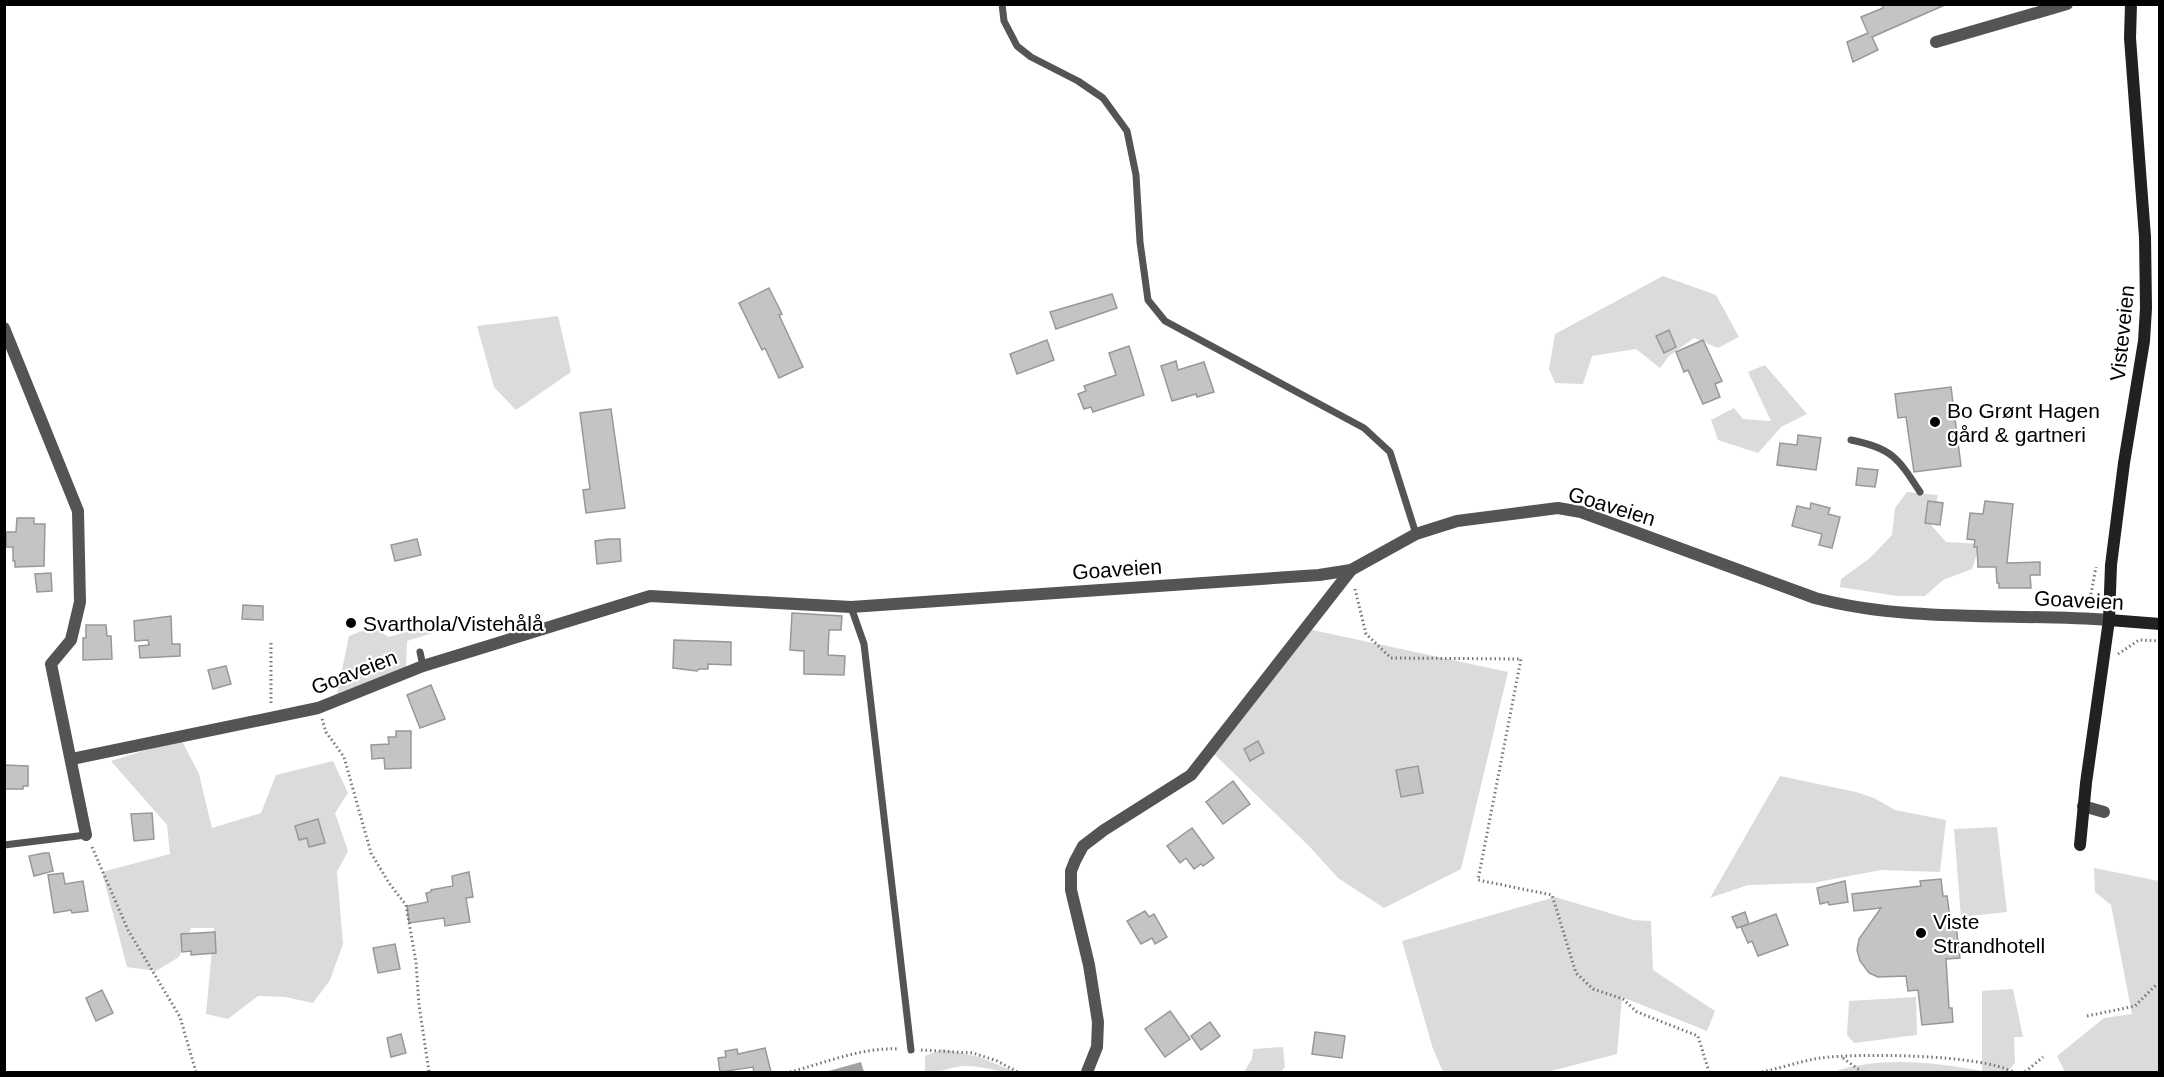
<svg xmlns="http://www.w3.org/2000/svg" width="2164" height="1077" font-family="Helvetica,sans-serif">
<style>
.green{fill:#dbdbdb}
.water{fill:#a2a2a2}
.building{fill:#c4c4c4;stroke:#989898;stroke-width:1.5}
.lines{fill:none;stroke-linecap:round;stroke-linejoin:round}
.path{stroke:#767676;stroke-width:3;stroke-dasharray:1.5 3;stroke-linecap:butt}
.lane{stroke:#545454;stroke-width:7}
.street{stroke:#545454;stroke-width:12}
.secondary{stroke:#212121;stroke-width:12}
.poi-dot{fill:#000;stroke:#fff;stroke-width:2}
.labels{text-anchor:middle;dominant-baseline:central;stroke-width:4.5;stroke-linejoin:round;paint-order:stroke}
.street-label{font-size:21px;fill:#000;stroke:#fff}
.poi-label{font-size:21px;fill:#000;stroke:#fff;text-anchor:start}
</style>
<rect width="100%" height="100%" fill="#fff"/>
<g class="green">
<path d="M1663 276 1716 295 1739 337 1718 348 1694 338 1669 356 1660 368 1636 349 1592 356 1583 384 1555 383 1549 369 1555 334Z"/>
<path d="M558 316 571 372 516 410 494 387 477 326Z"/>
<path d="M1765 365 1807 414 1781 427 1758 453 1718 440 1711 420 1734 408 1743 419 1771 421 1748 372Z"/>
<path d="M1907 492 1938 495 1931 525 1946 542 1980 544 1972 569 1943 580 1925 596H1897L1840 587 1841 579 1870 558 1892 535 1895 508Z"/>
<path d="M429 625 433 633 407 641 406 669 337 694 349 636 372 627 389 637Z"/>
<path d="M1308 629 1508 672 1461 869 1384 908 1338 878 1309 846 1213 753Z"/>
<path d="M181 739 199 774 212 828 261 813 276 775 333 761 348 793 335 813 348 851 337 872 343 944 330 980 313 1003 285 997 258 996 228 1019 206 1014 214 928H191L179 957 156 971 127 967 102 872 170 854 167 825 111 761Z"/>
<path d="M1780 776 1856 792 1874 798 1895 810 1946 820 1940 872 1881 870 1813 883 1748 885 1710 898Z"/>
<path d="M1997 827 2007 912 1961 917 1954 829Z"/>
<path d="M2094 868 2159 881V1072H2065L2057 1056 2104 1018 2132 1014 2111 905 2095 892Z"/>
<path d="M1555 897 1633 920 1651 921 1653 970 1715 1011 1707 1031 1622 997 1617 1054 1547 1072H1443L1433 1049 1402 941Z"/>
<path d="M2013 989 2023 1037H2014L2015 1063 2009 1070 2010 1072H1833C1880 1056 1934 1062 1982 1071V991Z"/>
<path d="M1916 997 1917 1035 1854 1043 1847 1035 1849 1001Z"/>
<path d="M1283 1047 1285 1067 1280 1072H1244L1252 1059 1253 1049Z"/>
<path d="M943 1049 979 1057 1016 1072C998 1073 982 1065 964 1066 951 1067 939 1073 925 1072V1056Z"/>
</g>
<path class="water" d="M861 1062 864 1072H825Z"/>
<g class="building">
<path d="M1882 4H1947L1872 37 1878 50 1853 62 1847 42 1868 33 1861 17 1883 8Z"/>
<path d="M769 288 782 314 779 315 803 367 779 378 765 348 762 350 739 303Z"/>
<path d="M1112 294 1117 308 1056 329 1050 312Z"/>
<path d="M1669 330 1676 347 1664 353 1656 336Z"/>
<path d="M1047 340 1054 360 1017 374 1010 354Z"/>
<path d="M1703 340 1722 381 1715 384 1720 397 1703 404 1688 370 1684 372 1676 352Z"/>
<path d="M1129 346 1144 395 1093 412 1091 407 1084 409 1078 394 1086 391 1084 386 1116 375 1109 353Z"/>
<path d="M1176 361 1178 370 1204 362 1214 392 1197 397 1196 394 1172 401 1161 366Z"/>
<path d="M1951 387 1961 466 1914 472 1906 417 1898 418 1895 394Z"/>
<path d="M611 409 625 508 586 513 583 490 590 489 580 413Z"/>
<path d="M1798 435 1821 438 1816 470 1777 465 1780 443 1797 445Z"/>
<path d="M1858 468 1878 470 1875 487 1856 485Z"/>
<path d="M1928 501 1943 503 1940 525 1925 523Z"/>
<path d="M1985 501 2013 504 2007 563 2040 562V575H2030L2031 588H1999V583H1997L1996 567H1978L1977 547H1974L1975 540 1967 539 1970 513 1983 514Z"/>
<path d="M1811 503 1830 508 1828 514 1840 517 1832 548 1819 545 1822 534 1792 526 1797 506 1810 509Z"/>
<path d="M17 518H34V524H45L44 566 15 567V561H13V547H6V532H16Z"/>
<path d="M417 539 421 555 395 561 391 545Z"/>
<path d="M609 539H620L621 561 597 564 595 541Z"/>
<path d="M51 573 52 591 37 592 35 574Z"/>
<path d="M243 605 263 606V620L242 619Z"/>
<path d="M792 613 842 616 841 630H829L828 655 845 656 844 675 804 674V651L790 650Z"/>
<path d="M171 616 172 644H180V656L140 658 139 646 149 645 148 640 135 641 134 621Z"/>
<path d="M86 625H106L107 636H111L112 659 83 660V638H86Z"/>
<path d="M674 640 731 642V665L708 664V669H699L697 671 673 668Z"/>
<path d="M226 666 231 684 213 689 208 670Z"/>
<path d="M431 685 445 719 420 728 407 695Z"/>
<path d="M396 731H411V768L385 769 384 758 372 759 371 745 389 744 388 737H396Z"/>
<path d="M1258 741 1264 753 1250 761 1244 749Z"/>
<path d="M4 765 28 766V786H23V789H4Z"/>
<path d="M1418 766 1423 793 1401 797 1396 770Z"/>
<path d="M1233 781 1250 804 1223 824 1206 802Z"/>
<path d="M152 813 154 839 134 841 131 814Z"/>
<path d="M318 819 325 843 309 847 307 838 299 840 295 826Z"/>
<path d="M1192 828 1214 858 1203 866 1201 864 1194 869 1186 858 1180 863 1167 846Z"/>
<path d="M44 853H49L53 871 34 876 29 856Z"/>
<path d="M469 872 473 897 466 898 470 922 445 926 444 918 409 923 407 906 428 902 426 893 431 892V890L453 886 452 876Z"/>
<path d="M63 873 65 884 83 881 88 911 72 913 71 910 54 913 48 875Z"/>
<path d="M1941 879 1943 896H1947L1951 925H1956L1960 958 1946 959 1949 1008H1952L1953 1022 1922 1025 1918 990 1908 991 1906 976 1878 977 1869 973 1860 961 1857 950 1859 939 1881 908 1854 911 1852 894 1921 886 1920 881Z"/>
<path d="M1845 881 1848 902 1829 905 1828 902 1820 904 1817 888Z"/>
<path d="M1145 911 1149 917 1154 914 1167 937 1155 944 1152 938 1141 944 1127 921Z"/>
<path d="M1745 912 1749 924 1737 928 1732 917Z"/>
<path d="M1776 914 1788 945 1758 956 1752 941 1748 943 1741 927Z"/>
<path d="M215 932 216 953 191 955V951L182 952 181 934Z"/>
<path d="M395 944 400 969 378 973 373 948Z"/>
<path d="M102 990 113 1013 96 1021 86 998Z"/>
<path d="M1170 1011 1190 1039 1165 1057 1145 1029Z"/>
<path d="M1210 1022 1220 1036 1201 1050 1191 1036Z"/>
<path d="M1315 1032 1345 1036 1342 1058 1312 1054Z"/>
<path d="M401 1034 406 1053 391 1057 387 1038Z"/>
<path d="M765 1048 771 1072H754L753 1067 720 1072 718 1058 726 1057 725 1051 737 1049 738 1054Z"/>
</g>
<g class="lines">
<g class="path">
<path d="M1355 589 1366 634 1391 658 1521 659 1478 880 1552 895 1576 973 1593 989 1623 999 1637 1012 1698 1036 1709 1072"/>
<path d="M2083 604 2090 599 2096 567"/>
<path d="M2118 654 2139 640 2160 641"/>
<path d="M271 703V642"/>
<path d="M322 719 326 732 344 757 371 853 389 883 406 905 416 962 419 1005 429 1072"/>
<path d="M92 847 128 930 180 1017 196 1072"/>
<path d="M2087 1016 2135 1006 2156 985 2160 986"/>
<path d="M921 1050 973 1053 997 1061 1018 1072"/>
<path d="M1843 1058 1862 1072"/>
<path d="M790 1072C825 1063 862 1047 899 1049"/>
<path d="M1762 1072C1781 1068 1801 1061 1820 1058 1858 1053 1981 1054 2013 1072"/>
<path d="M2025 1072 2043 1057"/>
</g>
<g class="lane">
<path d="M1002 4 1004 21 1017 46 1031 57 1078 81 1103 98 1127 131 1136 175 1140 242 1148 300 1165 321 1364 428 1390 452 1416 534"/>
<path d="M1851 440C1892 448 1898 458 1920 492"/>
<path d="M851 607 864 644 911 1050"/>
<path d="M420 652 423 666"/>
<path d="M4 845 86 835"/>
</g>
<g class="street">
<path d="M1936 42 2067 4"/>
<path d="M4 328 78 511 80 602 71 640 51 664 86 835"/>
<path d="M72 759 318 708 423 666 650 596 851 607 1319 575 1351 570 1416 534 1457 521 1558 508 1581 512 1815 598C1908 623 2013 613 2109 620"/>
<path d="M2083 806 2104 812"/>
<path d="M1087 1072 1097 1047 1098 1022 1089 965 1071 890V871L1075 861 1083 846 1104 830 1191 775 1351 570"/>
</g>
<g class="secondary">
<path d="M2109 620 2160 624"/>
<path d="M2080 845 2086 783 2109 620 2111 565 2124 463 2144 341 2146 308 2145 237 2130 38 2131 4"/>
</g>
</g>
<g class="poi-dot">
<circle cx="1935" cy="422" r="6"/>
<circle cx="351" cy="623" r="6"/>
<circle cx="1921" cy="933" r="6"/>
</g>
<g class="labels">
<g class="street-label">
<text transform="translate(2122 333) rotate(-84)">Visteveien</text>
<text transform="translate(1612 506) rotate(17)">Goaveien</text>
<text transform="translate(1117 569) rotate(-4)">Goaveien</text>
<text transform="translate(2079 600) rotate(3)">Goaveien</text>
<text transform="translate(354 672) rotate(-21)">Goaveien</text>
</g>
<g class="poi-label">
<text x="1947" y="410">Bo Grønt Hagen<tspan x="1947" dy="24">gård &amp; gartneri</tspan></text>
<text x="363" y="623">Svarthola/Vistehålå</text>
<text x="1933" y="921">Viste<tspan x="1933" dy="24">Strandhotell</tspan></text>
</g>
</g>
<rect width="2164" height="1077" fill="none" stroke="#000000" stroke-width="12"/>
</svg>
